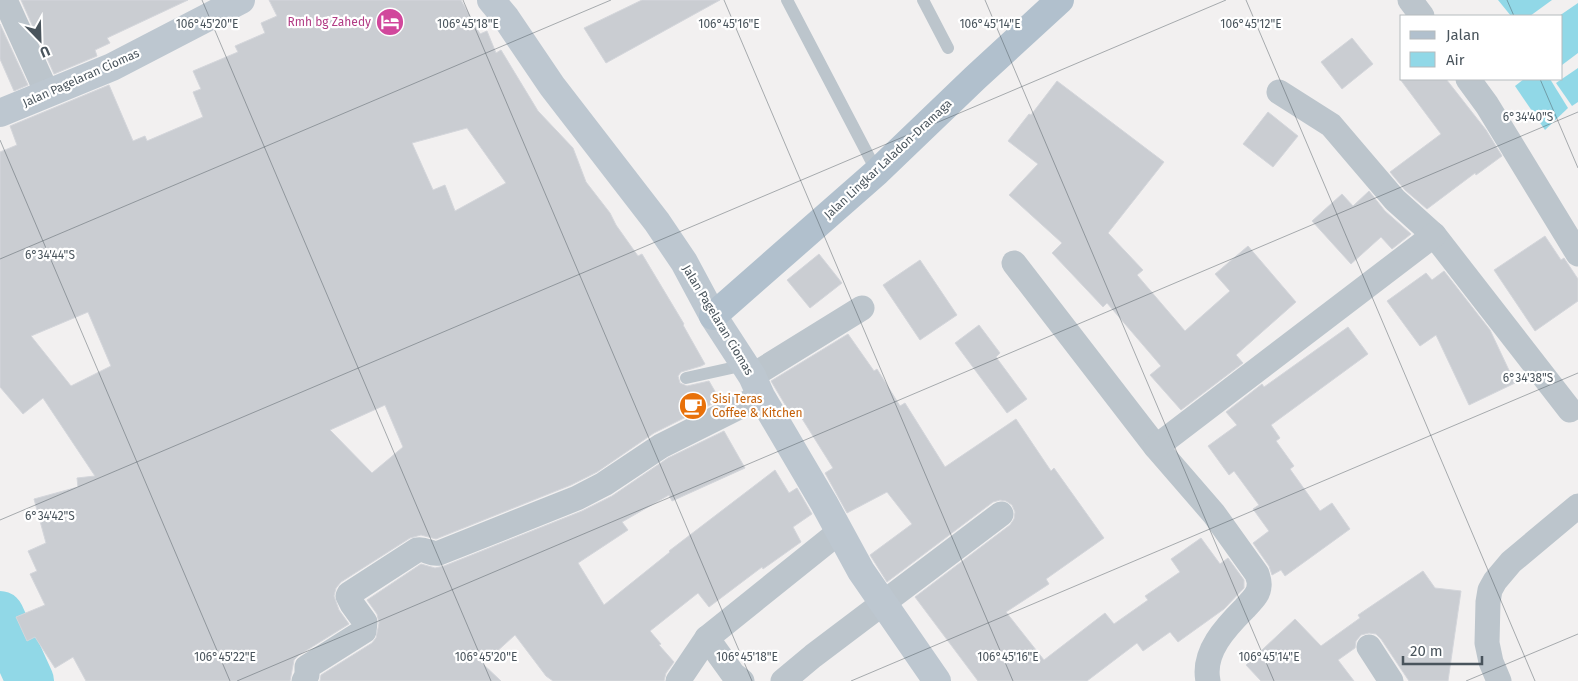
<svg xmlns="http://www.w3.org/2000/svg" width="1578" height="681" font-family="'Fira Sans',sans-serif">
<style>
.green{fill:#c1edd0}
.water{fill:#91d8e7}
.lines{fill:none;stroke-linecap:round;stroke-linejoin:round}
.river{stroke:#91d8e7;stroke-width:48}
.building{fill:#cacdd2;stroke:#d4d6db;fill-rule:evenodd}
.lane{stroke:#bcc5cc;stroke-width:12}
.street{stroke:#bcc5cc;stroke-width:25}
.secondary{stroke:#bdc7d0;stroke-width:28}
.primary{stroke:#b1c0cd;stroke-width:28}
.ticks{fill:none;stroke:#49545c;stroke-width:1;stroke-opacity:0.45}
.labels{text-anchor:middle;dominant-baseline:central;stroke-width:4.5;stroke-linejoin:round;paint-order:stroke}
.hotel-label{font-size:12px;fill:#b23c85;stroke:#fff;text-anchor:end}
.street-label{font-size:12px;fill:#49545c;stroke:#fff}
.food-label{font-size:12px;fill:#c56008;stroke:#fff;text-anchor:start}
.ticks-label{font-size:12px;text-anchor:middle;fill:#49545c;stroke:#fff;stroke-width:4.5;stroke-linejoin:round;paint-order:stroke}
</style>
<rect width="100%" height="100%" fill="#f2f0f0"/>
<path class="green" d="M0 596 2 605 12 623 30 666 51 681H5L0 671Z"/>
<g class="water">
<path d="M1498 0H1552L1530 16H1511Z"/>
<path d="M1578 3V53L1562 65V16H1559Z"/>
<path d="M1578 68V102L1572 106 1556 83Z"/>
<path d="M1524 79H1550L1568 108 1545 130 1515 86Z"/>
</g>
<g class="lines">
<path class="river" d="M0 615 30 681"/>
</g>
<g class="building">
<path d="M21 0H188L107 38 110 43 95 50 97 56 54 74Z"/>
<path d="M269 0H461L480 34 487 31 496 53 501 50 538 111 573 148 586 182 610 213 616 225 638 256 642 254 684 324 683 325 705 364 701 366 681 372 678 376 680 383 687 386 709 381 720 400 654 433 597 472 571 485 436 539 421 535 410 538 341 582 336 588 334 596 339 610 349 624 299 655 294 660 290 681H86L73 657 55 668 35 637 27 641 16 617 45 605 30 574 37 571 28 551 46 543 34 499 78 487 77 478 95 476 43 398 23 414 0 387V152L17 145 10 126 109 85 133 141 145 136 147 141 203 117 193 92 201 89 193 71 238 52 235 46 265 33 261 23 277 16ZM467 128 506 183 455 211 445 185 433 190 412 143ZM88 312 111 366 71 386 31 336ZM385 405 403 447 372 473 330 430Z"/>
<path d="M642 0H720L606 63 584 28Z"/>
<path d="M0 24 28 85 14 91 0 59Z"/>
<path d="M1352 38 1373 64 1342 89 1321 62Z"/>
<path d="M1400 79H1446L1486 130 1502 156 1476 175 1475 173 1427 209 1405 190 1390 172 1441 134Z"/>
<path d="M1057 81 1164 162 1108 233 1143 270 1137 275 1185 331 1230 291 1215 274 1248 246 1296 302 1236 355 1243 363 1181 410 1150 375 1161 366 1107 303 1103 307 1052 253 1062 243 1009 195 1038 164 1008 141 1029 114 1031 115Z"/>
<path d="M1268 112 1298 136 1273 167 1243 144Z"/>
<path d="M1369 191 1385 211 1411 234 1392 249 1381 237 1351 264 1312 221 1342 194 1353 206Z"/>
<path d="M1545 236 1561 260 1564 258 1578 279V301L1535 331 1494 270Z"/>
<path d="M819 254 842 283 810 308 787 280Z"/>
<path d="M920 260 957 315 920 340 883 285Z"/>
<path d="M1444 271 1490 330 1515 383 1469 405 1436 335 1420 346 1387 301 1426 273 1432 280Z"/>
<path d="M979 325 1000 353 996 357 1027 399 1007 413 955 343Z"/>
<path d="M1348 327 1368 354 1271 425 1280 438 1276 441 1294 466 1290 469 1320 511 1332 503 1350 529 1285 576 1281 570 1272 575 1269 566 1253 543 1269 531 1253 509 1259 505 1234 471 1229 475 1208 446 1237 425 1226 412 1262 384 1264 387Z"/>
<path d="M848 334 874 371 877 369 900 406 905 403 945 467 1016 419 1051 471 1054 468 1104 538 1046 579 1049 584 1006 612 1044 660 1105 613 1114 624 1148 600 1145 596 1180 572 1171 559 1201 538 1220 564 1228 558 1244 580V588L1224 609 1178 642 1170 632 1143 651 1137 643 1087 681H978L915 597 1010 525 1014 519 1015 512 1012 505 1006 501 1000 500 993 502 887 582 870 555 912 524 887 492 847 513 825 473 833 468 796 409 790 413 771 381Z"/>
<path d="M724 431 745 468 672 501 669 495 622 522 628 530 578 563 604 605 670 552 669 551 775 470 789 493 797 488 812 514 793 527 801 542 763 569 762 567 709 607 698 593 650 631 661 644 659 645 674 662 666 673 664 681H553L546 676 515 635 483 664 501 681H320L321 675 372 643 376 638 379 623 377 614 367 600 421 564 435 568 444 566 582 511 612 496 668 458Z"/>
<path d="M1423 571 1435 588 1461 591 1448 681H1409L1381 639 1376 634 1369 633 1361 635 1356 641 1355 648 1338 660 1354 681H1261L1246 665 1295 619 1321 646 1360 618 1358 615Z"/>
</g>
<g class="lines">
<g class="lane">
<path d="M787 0 877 172"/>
<path d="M923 0 948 48"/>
<path d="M686 378 745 365"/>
</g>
<g class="street">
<path d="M5 0 47 93"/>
<path d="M1410 0 1422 16"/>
<path d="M1468 79 1487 105 1578 254"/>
<path d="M1279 92 1331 125 1395 200 1434 235 1570 410"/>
<path d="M1014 263 1156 447 1214 514 1257 574C1258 578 1260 582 1259 586 1259 595 1250 602 1245 608 1226 627 1202 652 1208 681"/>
<path d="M752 376 862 308"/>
<path d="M1156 447 1434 235"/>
<path d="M707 638 733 674 742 681"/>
<path d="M1369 647 1391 681"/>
<path d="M304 681 307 675V667L364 631 365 622 352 604 348 596 349 594 417 550C425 548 431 555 439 553L577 498 604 484 661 446 761 396"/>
<path d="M678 681 707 638 839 532"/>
<path d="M783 681 813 656 1001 514"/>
<path d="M1499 681 1491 662 1487 643 1488 602 1490 590 1495 581 1511 562 1578 506"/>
</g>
<g class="secondary">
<path d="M491 0 506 18 552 86 657 222 684 262 713 316 752 376 761 396 824 503 861 571 937 681"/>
<path d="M0 113 112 67 241 0"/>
</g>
<path class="primary" d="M713 316 877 172 975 78 1060 0"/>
</g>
<path class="ticks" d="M202 0 491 681M463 0 752 681M724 0 1013 681M985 0 1274 681M1246 0 1535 681M1507 0 1514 16M1540 79 1578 168M0 140 230 681M0 259 611 0M0 520 1226 0M237 681 1578 112M851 681 1578 373M1466 681 1578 634"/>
<defs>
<symbol id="hotel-disc" viewBox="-11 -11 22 22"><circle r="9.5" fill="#d1479c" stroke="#fff"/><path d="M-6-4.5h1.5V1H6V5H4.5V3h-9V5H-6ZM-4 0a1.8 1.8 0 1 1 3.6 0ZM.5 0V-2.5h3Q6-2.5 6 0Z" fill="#fff"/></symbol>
<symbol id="cafe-disc" viewBox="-11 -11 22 22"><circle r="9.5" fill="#e8710a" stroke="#fff"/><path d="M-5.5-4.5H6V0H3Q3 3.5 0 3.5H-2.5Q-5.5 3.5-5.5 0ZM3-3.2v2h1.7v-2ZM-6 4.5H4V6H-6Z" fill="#fff"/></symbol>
</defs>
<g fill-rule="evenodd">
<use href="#hotel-disc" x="374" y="6" width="32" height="32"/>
<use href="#cafe-disc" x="677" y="390" width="32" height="32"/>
</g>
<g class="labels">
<g class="hotel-label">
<text x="371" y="22">Rmh bg Zahedy</text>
</g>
<g class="street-label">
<text transform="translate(81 78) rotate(-24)">Jalan Pagelaran Ciomas</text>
<text transform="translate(888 159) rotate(-43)">Jalan Lingkar Laladon-Dramaga</text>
<text transform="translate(718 320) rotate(59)">Jalan Pagelaran Ciomas</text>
</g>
<g class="food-label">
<text x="712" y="399">Sisi Teras<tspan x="712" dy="14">Coffee &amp; Kitchen</tspan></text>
</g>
</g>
<g class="ticks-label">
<text x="207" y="28">106°45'20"E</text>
<text x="468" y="28">106°45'18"E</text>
<text x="729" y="28">106°45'16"E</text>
<text x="990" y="28">106°45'14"E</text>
<text x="1251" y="28">106°45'12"E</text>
<text x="1528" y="121">6°34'40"S</text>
<text x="50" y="259">6°34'44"S</text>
<text x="1528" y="382">6°34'38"S</text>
<text x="50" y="520">6°34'42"S</text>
<text x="225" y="661">106°45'22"E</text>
<text x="486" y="661">106°45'20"E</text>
<text x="747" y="661">106°45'18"E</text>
<text x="1008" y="661">106°45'16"E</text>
<text x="1269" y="661">106°45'14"E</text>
</g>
<rect x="1400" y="15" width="162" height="65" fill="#ffffff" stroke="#b6bbbe"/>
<rect x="1410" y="31" width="25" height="8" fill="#b1c0cd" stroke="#b6bbbe"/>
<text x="1446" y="40" font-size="15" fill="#49545c">Jalan</text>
<rect x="1410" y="52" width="25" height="15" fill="#91d8e7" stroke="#b6bbbe"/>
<text x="1446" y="65" font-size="15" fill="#49545c">Air</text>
<g transform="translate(40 40) rotate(157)" stroke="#ffffff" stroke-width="4" paint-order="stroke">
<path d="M0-4L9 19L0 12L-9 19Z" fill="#49545c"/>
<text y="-8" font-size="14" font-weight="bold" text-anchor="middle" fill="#49545c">U</text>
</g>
<path d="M1403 656v8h79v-8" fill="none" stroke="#49545c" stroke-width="2.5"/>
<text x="1410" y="656" font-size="15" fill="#49545c" stroke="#ffffff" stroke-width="4" paint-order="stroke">20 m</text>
</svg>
